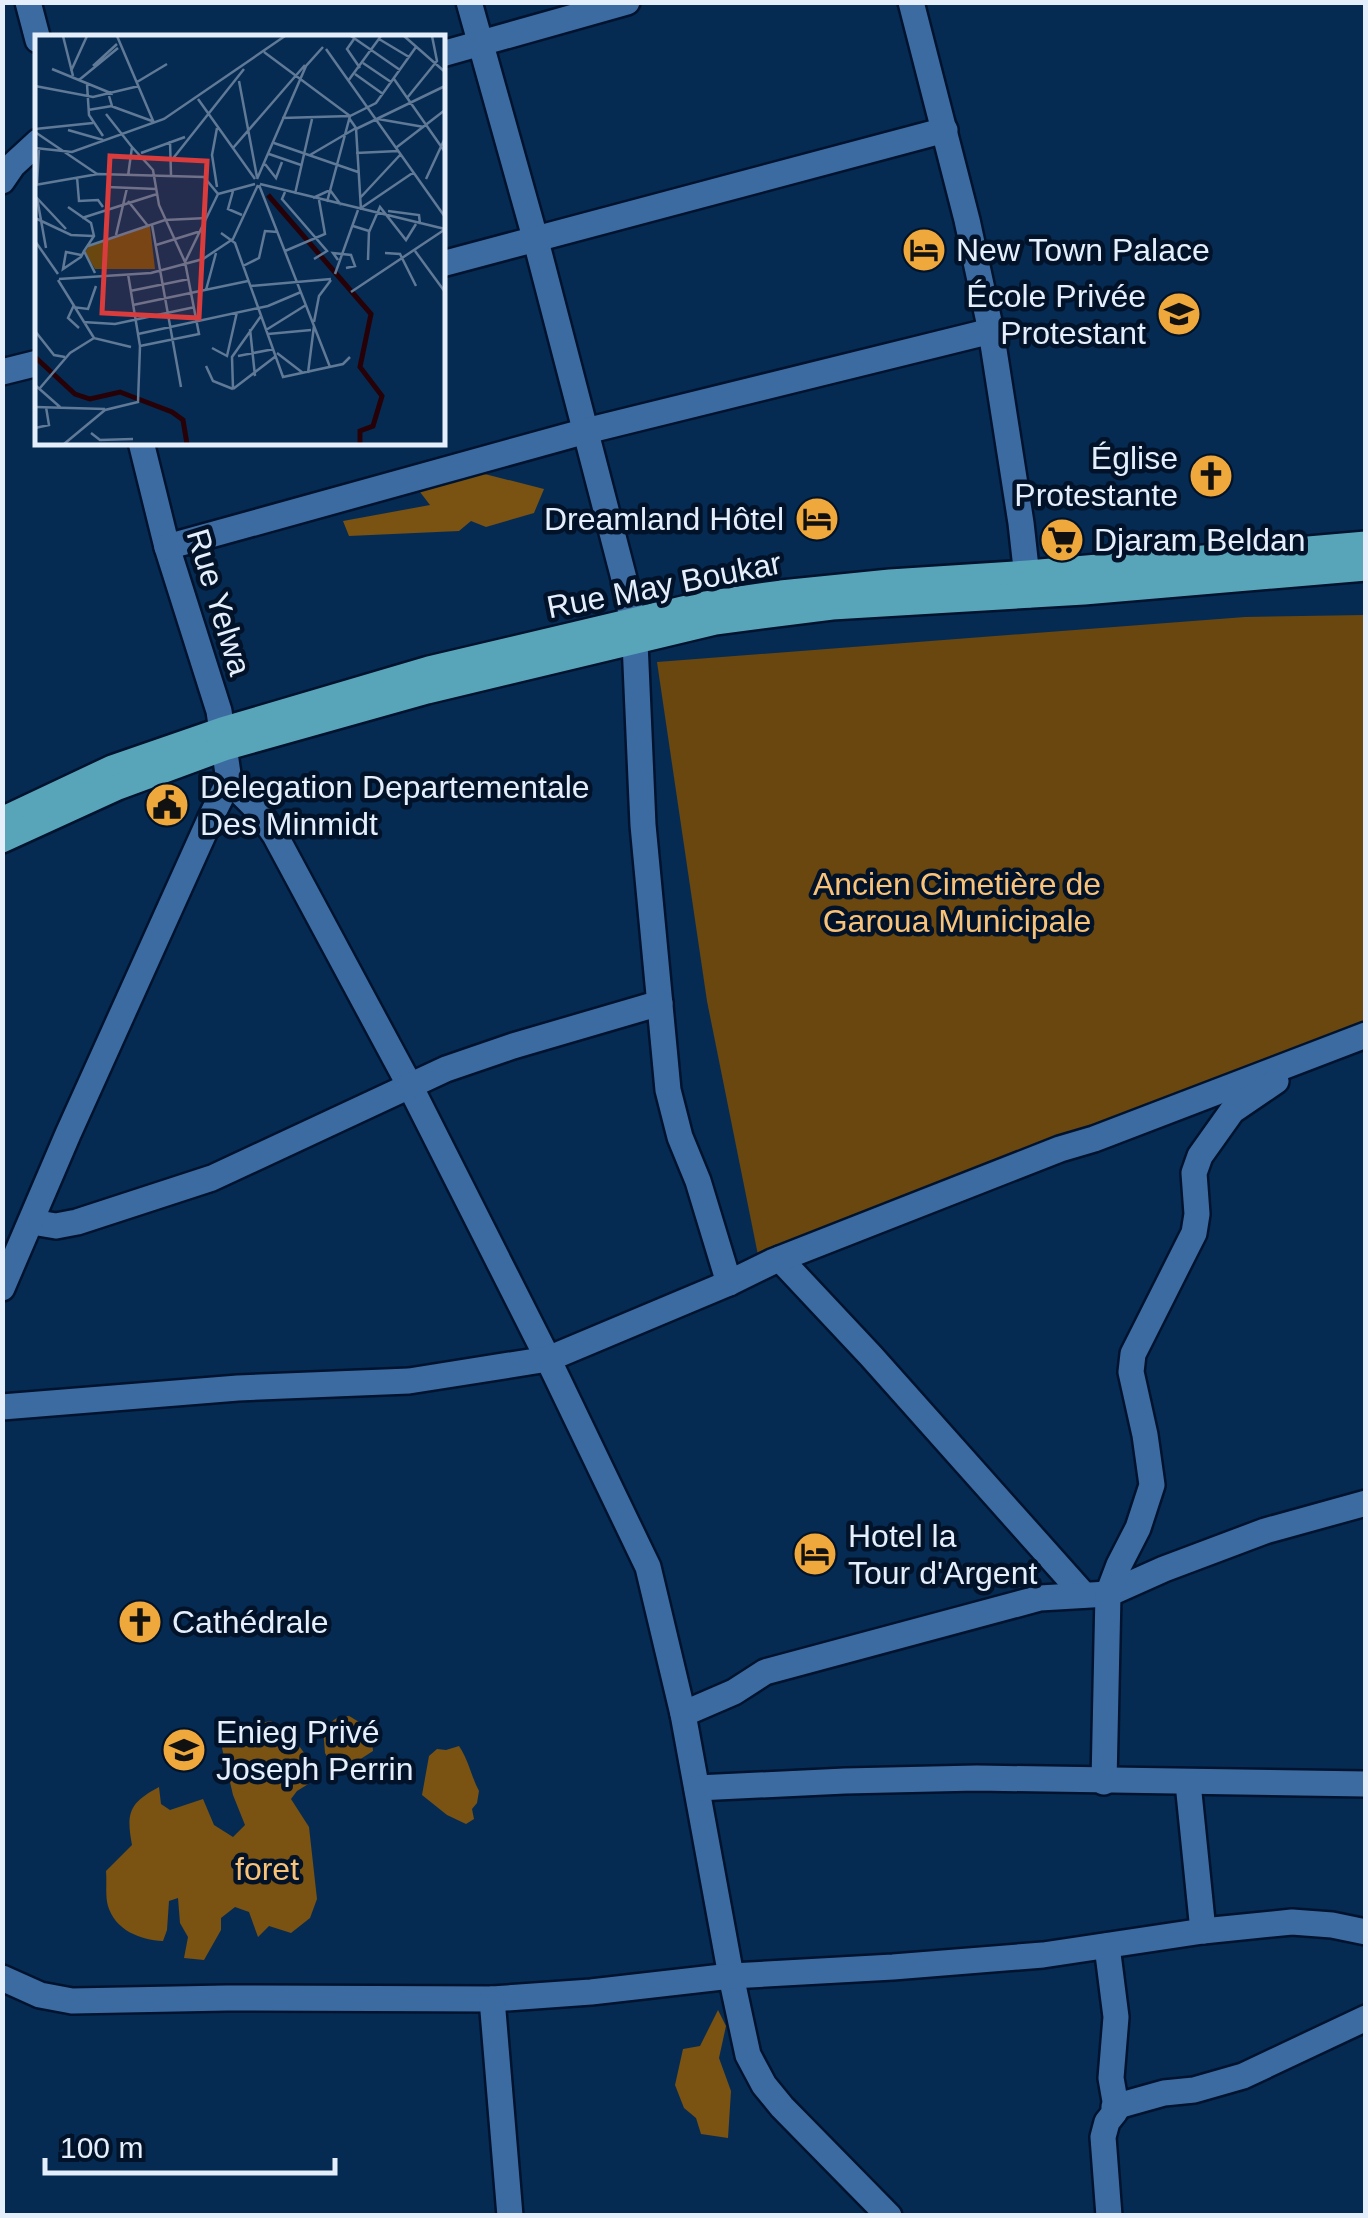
<svg xmlns="http://www.w3.org/2000/svg" width="1368" height="2218" font-family="Arial,sans-serif">
<style>
.green{fill:#6a470f}
.forest{fill:#7a5211}
.lines{fill:none;stroke-linecap:round;stroke-linejoin:round}
.minor-casing{stroke:#00132e;stroke-width:30}
.major-casing{stroke:#00132e;stroke-width:30}
.minor{stroke:#3c6ba2;stroke-width:25}
.major{stroke:#58a5ba;stroke-width:25}
.labels{text-anchor:middle;dominant-baseline:central;stroke-width:9;stroke-linejoin:round;paint-order:stroke}
.poi-label{font-size:32px;fill:#e5effc;stroke:#021329;text-anchor:start}
.street-label{font-size:32px;fill:#e5effc;stroke:#021329}
.park-label{font-size:32px;fill:#f8c278;stroke:#021329}
.inset-river{fill:none;stroke:#260208;stroke-width:5}
.inset-road{fill:none;stroke:#5f7996;stroke-width:2.5}
.view{fill:#d83c3d;fill-opacity:0.15;stroke:#d83c3d;stroke-width:5}
.inset-edge{fill:none;stroke:#e5effc;stroke-width:5}
</style>
<rect width="100%" height="100%" fill="#062b52"/>
<path class="green" d="M1365 615V1024L759 1260 707 1001 657 662 1245 617Z"/>
<g class="forest">
<path d="M473 471 544 489 534 513 486 527 471 521 459 531 349 536 343 521 430 505 420 492Z"/>
<path d="M349 1716C366 1726 372 1729 373 1751L356 1762 332 1765 325 1753 323 1728 338 1717Z"/>
<path d="M271 1721 293 1738 314 1766 310 1783 297 1791 291 1799 309 1827 317 1899 310 1918 291 1933 269 1926 258 1937 249 1912 235 1907 221 1918V1930L204 1960 184 1958 188 1937 180 1923 178 1898 169 1901 167 1930 163 1941C140 1940 115 1930 108 1906 105 1896 107 1882 106 1871L132 1845C126 1813 129 1803 159 1787L161 1804 170 1810 203 1799 214 1825 233 1837 245 1825 233 1795 222 1748 233 1728Z"/>
<path d="M459 1746C469 1761 471 1776 479 1791L477 1803 472 1809 474 1819 466 1824 447 1815 422 1795 429 1756 437 1749 446 1750Z"/>
<path d="M718 2010 726 2026 719 2058 731 2091 728 2138 701 2134 696 2118 684 2108 675 2085 683 2049 700 2046Z"/>
</g>
<g class="lines">
<defs>
<g id="minor">
<path d="M28 2 38 40"/>
<path d="M469 2 536 241 628 594 635 642 643 825 668 1090 680 1137 698 1181 729 1283"/>
<path d="M911 2 967 220 991 331 1021 523 1029 595"/>
<path d="M442 54 627 2"/>
<path d="M2 181 13 165 38 142"/>
<path d="M442 264 945 130"/>
<path d="M2 372 38 363"/>
<path d="M141 442 167 547 219 711 229 781"/>
<path d="M167 547 586 431 991 331"/>
<path d="M229 781 255 807 275 835 410 1086 548 1359 648 1567 683 1714 731 1976 748 2055 764 2085 782 2107 889 2216"/>
<path d="M32 1222 56 1226 77 1222 212 1178 446 1069 513 1046 660 1003"/>
<path d="M780 1259 871 1356 1084 1595"/>
<path d="M2 1288 68 1134 212 815 229 781"/>
<path d="M2 1407 238 1388 409 1381 548 1359 729 1283 772 1262 1060 1149 1094 1139 1366 1035"/>
<path d="M683 1714 734 1692 765 1672 1040 1598 1108 1594 1164 1569 1265 1531 1366 1503"/>
<path d="M1104 1782 1108 1594 1119 1565 1138 1528 1152 1485 1145 1435 1131 1372 1133 1354 1194 1233 1197 1214 1194 1173 1200 1156 1232 1111 1276 1081"/>
<path d="M1188 1783 1203 1931"/>
<path d="M697 1788 845 1781 977 1778 1366 1784"/>
<path d="M1107 1946 1116 2017 1111 2078 1115 2101V2112L1107 2122 1103 2137 1109 2216"/>
<path d="M2 1978 40 1995 72 2001 227 1998 492 1999 591 1992 731 1976 893 1967 1043 1955 1203 1931 1292 1922 1332 1925 1366 1932"/>
<path d="M492 1999 510 2216"/>
<path d="M1114 2107 1164 2093 1194 2090 1243 2076 1366 2018"/>
</g>
<g id="major">
<path d="M2 820 112 768 222 730 429 669 704 604 781 593 890 582 1028 573 1366 544"/>
<path d="M2 840 118 787 224 748 427 691 715 622 832 607 1084 592 1366 568"/>
</g>
</defs>
<use href="#minor" class="minor-casing"/>
<use href="#major" class="major-casing"/>
<use href="#minor" class="minor"/>
<use href="#major" class="major"/>
</g>
<defs>
<symbol id="hotel-disc" viewBox="-11 -11 22 22"><circle r="9.5" fill="#eea83c" stroke="#021329"/><path d="M-6-4.5h1.5V1H6V5H4.5V3h-9V5H-6ZM-4 0a1.8 1.8 0 1 1 3.6 0ZM.5 0V-2.5h3Q6-2.5 6 0Z" fill="#111"/></symbol>
<symbol id="school-disc" viewBox="-11 -11 22 22"><circle r="9.5" fill="#eea83c" stroke="#021329"/><path d="M0-5L7-2L0 1L-7-2ZM-4 1L0 2.5L4 1V4Q0 6-4 4Z" fill="#111"/></symbol>
<symbol id="church-disc" viewBox="-11 -11 22 22"><circle r="9.5" fill="#eea83c" stroke="#021329"/><path d="M-1.2-6h2.4v3.5h3.3v2.4h-3.3V6h-2.4V-.1h-3.3v-2.4h3.3Z" fill="#111"/></symbol>
<symbol id="supermarket-disc" viewBox="-11 -11 22 22"><circle r="9.5" fill="#eea83c" stroke="#021329"/><path d="M-6-5.5h2.5l.6 2H6L4.5 2H-2.5L-4.4-4H-6ZM-1.5 3.2a1.3 1.3 0 1 0 .1 0ZM3 3.2a1.3 1.3 0 1 0 .1 0Z" fill="#111"/></symbol>
<symbol id="civic-disc" viewBox="-11 -11 22 22"><circle r="9.5" fill="#eea83c" stroke="#021329"/><path d="M-.6-6.5H3V-4.5H.6V-3L4-1V1h2V6H-6V1h2V-1L-.6-3ZM-1.2 2.5V6h2.4V2.5Z" fill="#111"/></symbol>
<symbol id="university-disc" viewBox="-11 -11 22 22"><circle r="9.5" fill="#eea83c" stroke="#021329"/><path d="M0-5L7-2L0 1L-7-2ZM-4 1L0 2.5L4 1V4Q0 6-4 4Z" fill="#111"/></symbol>
</defs>
<g fill-rule="evenodd">
<use href="#hotel-disc" x="899" y="225" width="50" height="50"/>
<use href="#school-disc" x="1154" y="289" width="50" height="50"/>
<use href="#church-disc" x="1186" y="451" width="50" height="50"/>
<use href="#hotel-disc" x="792" y="494" width="50" height="50"/>
<use href="#supermarket-disc" x="1037" y="515" width="50" height="50"/>
<use href="#civic-disc" x="142" y="780" width="50" height="50"/>
<use href="#hotel-disc" x="790" y="1529" width="50" height="50"/>
<use href="#church-disc" x="115" y="1597" width="50" height="50"/>
<use href="#university-disc" x="159" y="1725" width="50" height="50"/>
</g>
<g class="labels">
<g class="poi-label">
<text x="956" y="250">New Town Palace</text>
<text x="1146" y="296" text-anchor="end">École Privée<tspan x="1146" dy="37">Protestant</tspan></text>
<text x="1178" y="458" text-anchor="end">Église<tspan x="1178" dy="37">Protestante</tspan></text>
<text x="784" y="519" text-anchor="end">Dreamland Hôtel</text>
<text x="1094" y="540">Djaram Beldan</text>
<text x="200" y="787">Delegation Departementale<tspan x="200" dy="37">Des Minmidt</tspan></text>
<text x="848" y="1536">Hotel la<tspan x="848" dy="37">Tour d'Argent</tspan></text>
<text x="172" y="1622">Cathédrale</text>
<text x="216" y="1732">Enieg Privé<tspan x="216" dy="37">Joseph Perrin</tspan></text>
</g>
<g class="street-label">
<text transform="translate(664 585) rotate(-11)">Rue May Boukar</text>
<text transform="translate(219 602) rotate(73)">Rue Yelwa</text>
</g>
<g class="park-label">
<text x="957" y="884">Ancien Cimetière de<tspan x="957" dy="37">Garoua Municipale</tspan></text>
<text x="267" y="1869">foret</text>
</g>
</g>
<g transform="translate(35 35)">
<rect width="410" height="410" fill="#062b52"/>
<path d="M115 191 120 234H60L50 217 54 211Z" fill="#6a470f"/>
<path class="inset-river" d="M233 160 336 279 325 332 347 361 338 391 325 396V409M0 322 40 359 55 364 85 357 137 377 148 385 152 409"/>
<path class="inset-road" d="M28 1 38 41M82 1 119 88M316 1 365 35M369 1 410 37M319 4 312 14 325 33M344 4 374 22M291 14 410 182M229 17 315 81 292 167M328 28 356 47M58 31 82 9M17 34 78 59M36 36 52 1M320 39 348 59M359 44 410 117M44 45 83 13M204 46 222 142M313 46 346 1M102 47 132 29M52 49 54 80 68 101M0 51 58 62 104 51M372 63 402 26 397 1M163 64 220 144M76 71 117 86M53 75 77 71 74 61M71 79 97 112 93 141M247 83 315 81 341 68 381 12M314 83 321 93 326 175M343 84 389 92M182 93 177 120 182 152M0 94 58 88M321 94 410 51M33 95 68 105M0 97 62 139M135 106 136 140M239 108 323 137M97 112 118 135 124 170 150 227 164 299 105 311M362 112 410 75M0 113 37 117 129 84 250 1M198 113 270 30M106 118 150 102M321 118 363 116M234 119 266 130M275 120 321 93M136 126 209 34M230 129 241 143 247 127M42 142 44 166 63 165 68 172M222 144 271 31 288 12M391 144 410 103M2 149 4 114M225 149 410 194M0 150 63 139 169 142 183 159 150 227M224 150 295 332M72 152 121 154M198 156 193 174 207 180M250 157 247 164 292 216 279 224M183 159 220 149M260 159 277 84M1 162 31 194M2 163 11 213M278 163 295 155 306 170M325 163 365 120M93 166 113 191M33 172 56 188 59 201 49 216 60 238M326 173 379 137M353 176 384 180 385 189M0 183 36 200 58 201M47 183 122 159M117 190 146 352M318 191 334 196 333 225M334 197 345 172 371 205 381 189M186 198 200 208 248 342 308 329 315 322M81 200 92 153M0 206 23 239M121 210 166 196M53 211 130 185 172 183M250 216 290 199 284 165M380 216 410 257M350 218 365 219 381 251M46 220 31 217 28 234 46 222 49 216M303 225 298 218 316 220 320 231 311 233M208 231 224 223 230 196 243 197M300 239 323 175M24 244 116 238 168 224 198 204 223 150M23 245 59 303M215 251 296 244M171 255 181 218M95 256 154 244M316 257 409 195M98 270 213 246M48 287 80 289 160 272M279 287 284 261 296 245M44 293 33 283 38 272 53 274 61 251M215 294 220 341M231 295 271 270M0 296 19 320 30 322M103 299 233 271 266 257M233 299 276 295M177 313 192 321 202 277M242 318 268 338M203 321 239 314M171 331 178 346 198 354M273 338 279 291M0 350 25 372M5 353 35 318 59 303 96 312M198 354 197 322 226 281M198 354 241 321M0 372 70 374M0 393 14 390 11 372M56 398 65 405 98 404M29 409 70 375 103 367 105 311 93 239"/>
<path class="view" d="M75 121 172 126 164 283 67 278Z"/>
<rect width="410" height="410" class="inset-edge"/>
</g>
<rect width="1368" height="2218" fill="none" stroke="#e5effc" stroke-width="10"/>
<path d="M45 2158v15h290v-15" fill="none" stroke="#e5effc" stroke-width="5"/>
<text x="60" y="2158" font-size="30" fill="#e5effc" stroke="#021329" stroke-width="8" paint-order="stroke">100 m</text>
</svg>
